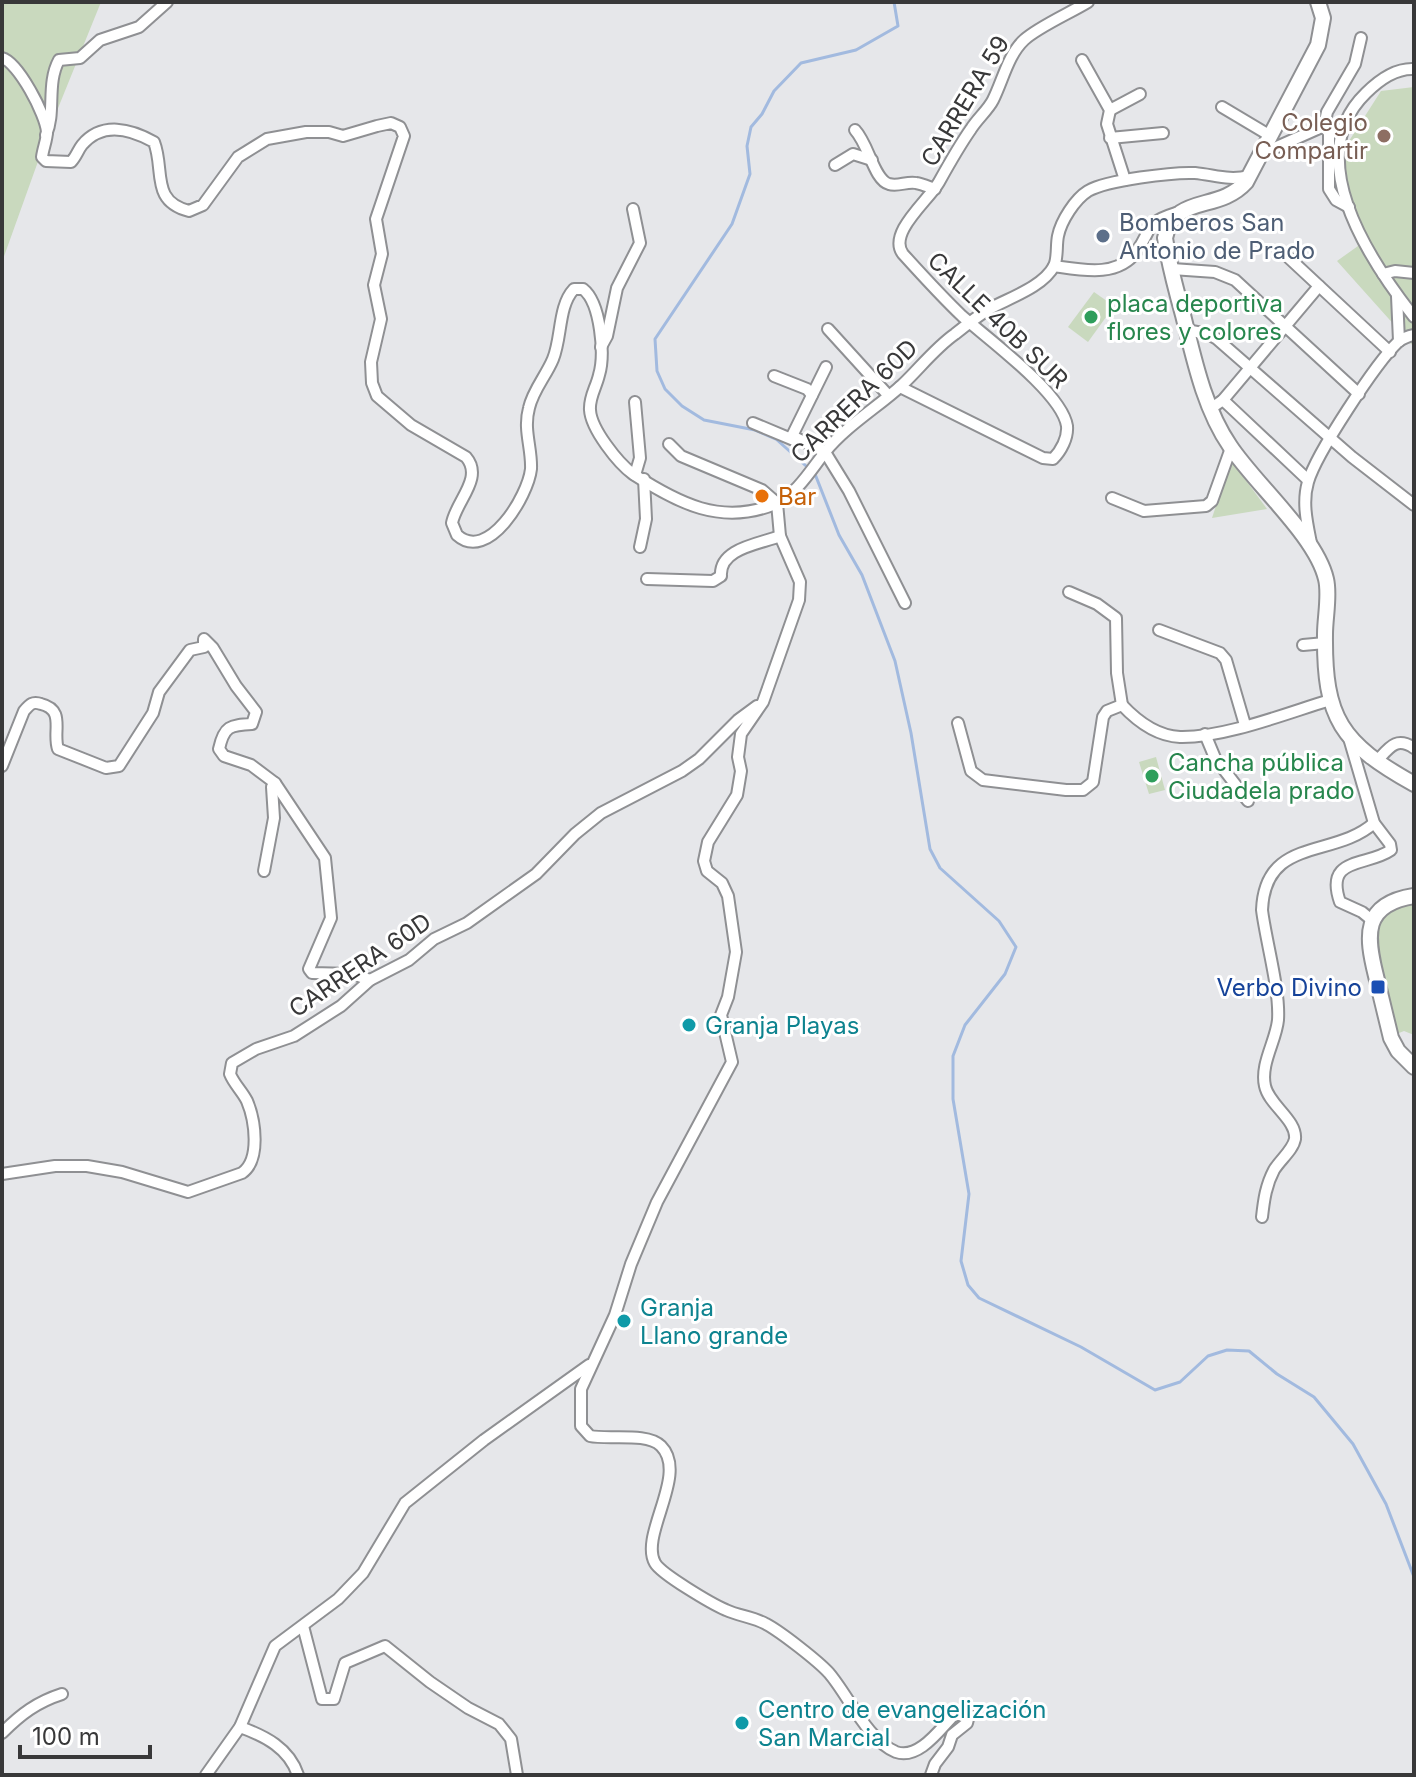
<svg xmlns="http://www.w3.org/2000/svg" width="1416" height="1777" font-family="Inter,sans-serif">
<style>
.green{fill:#c9d9be}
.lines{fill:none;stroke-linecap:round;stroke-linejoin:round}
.stream{stroke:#a2badf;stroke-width:3}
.minor-casing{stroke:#8f9093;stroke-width:14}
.major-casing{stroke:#8f9093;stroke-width:18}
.minor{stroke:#fff;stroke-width:10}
.major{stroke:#fff;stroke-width:14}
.education-dot{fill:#8d6e63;stroke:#fff;stroke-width:3}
.service-dot{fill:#5c6f8a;stroke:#fff;stroke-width:3}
.leisure-dot{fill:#2e9e5b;stroke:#fff;stroke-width:3}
.food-dot{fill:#e8710a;stroke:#fff;stroke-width:3}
.transit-dot{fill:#1a4fb4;stroke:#fff;stroke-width:3}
.culture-dot{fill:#0f9aa8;stroke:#fff;stroke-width:3}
.labels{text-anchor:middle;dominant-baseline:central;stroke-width:6;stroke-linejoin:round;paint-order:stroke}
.street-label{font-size:24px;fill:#383839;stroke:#fff}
.education-label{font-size:24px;fill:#785e54;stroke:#fff;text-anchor:end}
.service-label{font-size:24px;fill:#4e5e75;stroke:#fff;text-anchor:start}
.leisure-label{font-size:24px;fill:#27864d;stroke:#fff;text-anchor:start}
.food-label{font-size:24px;fill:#c56008;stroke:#fff;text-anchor:start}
.transit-label{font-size:24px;fill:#164399;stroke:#fff;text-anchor:end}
.culture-label{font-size:24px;fill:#0d838f;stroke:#fff;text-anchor:start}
</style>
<rect width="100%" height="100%" fill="#e6e7ea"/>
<g class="green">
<path d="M2 2H101L50 128 2 262Z"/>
<path d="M1414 87V347L1337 261 1358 246 1333 166 1381 91Z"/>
<path d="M1094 292 1114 306 1088 342 1068 327Z"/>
<path d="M1231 460 1267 509 1212 518Z"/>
<path d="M1156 757 1165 790 1149 794 1139 762Z"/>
<path d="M1414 899V1035L1404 1031 1394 1035 1373 935 1384 912Z"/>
</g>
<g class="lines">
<path class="stream" d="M894 2 898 26 856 50 801 63 774 91 762 114 751 127 747 146 750 174 732 224 655 339 657 371 665 389 682 406 704 420 755 430 776 439 815 474 839 535 862 575 895 661 911 733 930 849 940 868 999 921 1016 947 1005 974 965 1025 953 1056V1099L969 1194 961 1261 968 1285 979 1298 1081 1347 1155 1390 1180 1382 1208 1356 1227 1350 1249 1351 1277 1374 1314 1397 1353 1444 1386 1504 1414 1577"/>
<defs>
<g id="minor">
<path d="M2 58C18 62 46 115 47 132 47 139 43 149 42 157L46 161 71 162C76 157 78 150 82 145 102 121 131 129 154 142 165 170 150 201 189 211L203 205 238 157 267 139 306 132H329L343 136 377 126 391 123 400 127 404 136 376 219 382 254 374 285 381 319 371 362 372 383 377 396 411 425 466 457C484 478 456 501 452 523L457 535C488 563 528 496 531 469 532 448 523 430 529 408 533 390 546 376 553 359 562 337 558 306 574 289H583C601 303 605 355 599 375 596 388 589 397 590 410 591 429 618 463 633 474 678 503 721 526 775 504 796 495 811 470 825 452 846 426 878 407 902 385 920 368 935 348 955 334 965 326 978 316 989 309 1009 298 1043 287 1054 266 1058 258 1056 245 1058 236 1061 221 1075 199 1088 191 1107 180 1173 172 1195 173 1215 175 1229 181 1249 176"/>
<path d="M1082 60 1110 110 1107 124 1125 180"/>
<path d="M1414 69C1395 68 1379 80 1366 93 1300 157 1370 261 1414 317"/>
<path d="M1222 107 1269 135"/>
<path d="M1110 110 1140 94"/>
<path d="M1324 126 1327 112 1355 64 1361 38"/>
<path d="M855 130C869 145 874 180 889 184 898 187 907 181 916 183 922 184 929 187 935 189"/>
<path d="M46 135C56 112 46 84 59 60L80 58 100 40 139 27 167 2"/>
<path d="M1110 138 1163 133"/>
<path d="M1261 154 1324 126 1329 133V189L1336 200 1349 207"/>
<path d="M835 165 853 154 872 160"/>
<path d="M1289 258 1390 352"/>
<path d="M1054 266C1082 270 1118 278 1137 251 1153 227 1145 223 1176 213"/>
<path d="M1172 269 1215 272 1235 280 1359 394"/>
<path d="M1383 274 1395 271 1414 273"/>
<path d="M1397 296 1399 341"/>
<path d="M828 329 888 395"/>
<path d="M1186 330 1208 334 1217 339 1352 457 1414 505"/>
<path d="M601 347 607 336 617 288 640 243 633 209"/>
<path d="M826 367 792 436 825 452 849 491 905 603"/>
<path d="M774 376 807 389 812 395"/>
<path d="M900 387 1043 458 1053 459C1061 451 1068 438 1067 426 1062 393 988 339 962 316 941 296 922 275 903 254 887 233 929 200 939 182 949 164 959 146 971 129 977 119 988 110 993 100 1003 80 1008 55 1024 40 1038 27 1070 13 1088 2"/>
<path d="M1223 400 1308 480"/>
<path d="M1210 409 1223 400 1319 286"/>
<path d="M753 423 796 441"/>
<path d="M669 444 681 456 762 490 777 503"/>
<path d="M635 475 640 458 635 402"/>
<path d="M1112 498 1144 511 1206 506 1212 501 1231 448"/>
<path d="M777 503 780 536 800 582 799 600 763 702 741 734 738 757 741 771 737 795 708 842 704 861 707 871 722 883 728 896 736 952 728 997 721 1015 732 1062 657 1202 631 1264 615 1315 581 1389V1426L590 1436C608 1440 647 1432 661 1446 689 1474 639 1535 655 1563 661 1574 712 1604 726 1610 739 1616 754 1617 766 1624 781 1632 818 1661 829 1673 848 1695 868 1741 896 1752 919 1760 940 1729 954 1715H969L967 1723 952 1735 948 1747 935 1764 931 1775"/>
<path d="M1311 543C1307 523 1302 502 1308 482 1316 454 1376 363 1398 342 1403 338 1408 336 1414 335"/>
<path d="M640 547 646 519 644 479"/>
<path d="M647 579 713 581 721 576C719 548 760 544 780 536"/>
<path d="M1069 592 1097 604 1116 618 1117 673 1122 705"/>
<path d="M1159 630 1220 653 1226 660 1245 725"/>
<path d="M1303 645 1325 643"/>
<path d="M1122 705C1137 721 1157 736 1180 737 1224 738 1287 713 1330 700"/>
<path d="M958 723 971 771 983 780 1066 790H1083L1093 782 1103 717 1107 711 1122 705"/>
<path d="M1205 734 1215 758 1248 801"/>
<path d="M1349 738 1374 823 1390 844 1391 850C1367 867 1324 856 1340 902L1362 912 1373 921"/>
<path d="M1377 761C1389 748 1396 736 1414 748"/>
<path d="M2 766 24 711C30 704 33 701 41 704 66 710 52 732 58 749L106 768 119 766 153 713 159 692 190 650 204 647V639L213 648 236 686 256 712 252 724C230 725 224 726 219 749L224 756 251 765 275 783 325 858 331 918 309 969 312 973 353 974 370 980"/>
<path d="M264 871 274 818 272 787 275 783"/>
<path d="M2 1174 55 1166H87L122 1172 188 1192 242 1173C261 1160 255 1120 247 1101 242 1091 234 1084 230 1074L232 1063 256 1049 294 1036 341 1006 370 980 409 960 434 939 467 923 536 874 575 834 601 813 682 771 699 759 738 720 757 706"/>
<path d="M1262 1217C1264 1199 1266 1185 1274 1170 1280 1160 1293 1150 1295 1139 1297 1120 1269 1105 1265 1086 1260 1064 1276 1041 1278 1020 1280 989 1266 942 1262 910 1265 836 1334 859 1374 823"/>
<path d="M303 1626 322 1699H334L345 1663 385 1646 430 1682 468 1708 499 1724 511 1739 517 1775"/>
<path d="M240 1727C265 1736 289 1748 298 1775"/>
<path d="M2 1733C21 1714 37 1702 62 1694"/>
<path d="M206 1775 240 1727 275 1646 338 1599 363 1573 405 1503 484 1440 589 1365"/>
</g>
<g id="major">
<path d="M1318 2 1323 18 1318 45 1246 182C1218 213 1175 193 1165 238 1169 264 1176 290 1183 315 1194 359 1204 408 1230 446 1255 484 1316 536 1326 579 1330 595 1325 617 1325 634 1324 719 1341 743 1414 784"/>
<path d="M1414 896C1362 904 1366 936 1376 976 1381 997 1386 1017 1391 1038L1398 1051 1414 1067"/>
</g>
</defs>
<use href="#minor" class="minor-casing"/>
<use href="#major" class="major-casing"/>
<use href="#minor" class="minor"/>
<use href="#major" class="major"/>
</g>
<circle class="education-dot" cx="1384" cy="136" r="8"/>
<circle class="service-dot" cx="1103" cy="236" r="8"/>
<g class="leisure-dot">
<circle cx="1091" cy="317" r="8"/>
<circle cx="1152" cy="776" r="8"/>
</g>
<circle class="food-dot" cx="762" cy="496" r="8"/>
<rect class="transit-dot" x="1370" y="979" width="16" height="16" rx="4"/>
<g class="culture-dot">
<circle cx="689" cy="1025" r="8"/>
<circle cx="624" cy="1321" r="8"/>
<circle cx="742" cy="1723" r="8"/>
</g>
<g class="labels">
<g class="street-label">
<text transform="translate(965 101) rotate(-59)">CARRERA 59</text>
<text transform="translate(998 320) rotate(44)">CALLE 40B SUR</text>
<text transform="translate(854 401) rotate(-44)">CARRERA 60D</text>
<text transform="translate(360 965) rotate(-34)">CARRERA 60D</text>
</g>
<g class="education-label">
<text x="1368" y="122">Colegio<tspan x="1368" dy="28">Compartir</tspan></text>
</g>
<g class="service-label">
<text x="1119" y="222">Bomberos San<tspan x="1119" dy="28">Antonio de Prado</tspan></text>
</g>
<g class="leisure-label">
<text x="1107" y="303">placa deportiva<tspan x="1107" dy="28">flores y colores</tspan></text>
<text x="1168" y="762">Cancha pública<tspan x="1168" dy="28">Ciudadela prado</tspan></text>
</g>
<g class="food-label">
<text x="778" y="496">Bar</text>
</g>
<g class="transit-label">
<text x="1362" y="987">Verbo Divino</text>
</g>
<g class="culture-label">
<text x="705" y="1025">Granja Playas</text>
<text x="640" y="1307">Granja<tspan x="640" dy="28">Llano grande</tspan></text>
<text x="758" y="1709">Centro de evangelización<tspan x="758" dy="28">San Marcial</tspan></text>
</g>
</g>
<rect width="1416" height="1777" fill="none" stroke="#383839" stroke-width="8"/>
<path d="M20 1745v12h130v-12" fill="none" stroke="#383839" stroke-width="4"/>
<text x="32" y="1745" font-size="24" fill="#383839" stroke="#ffffff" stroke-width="6" paint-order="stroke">100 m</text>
</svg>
